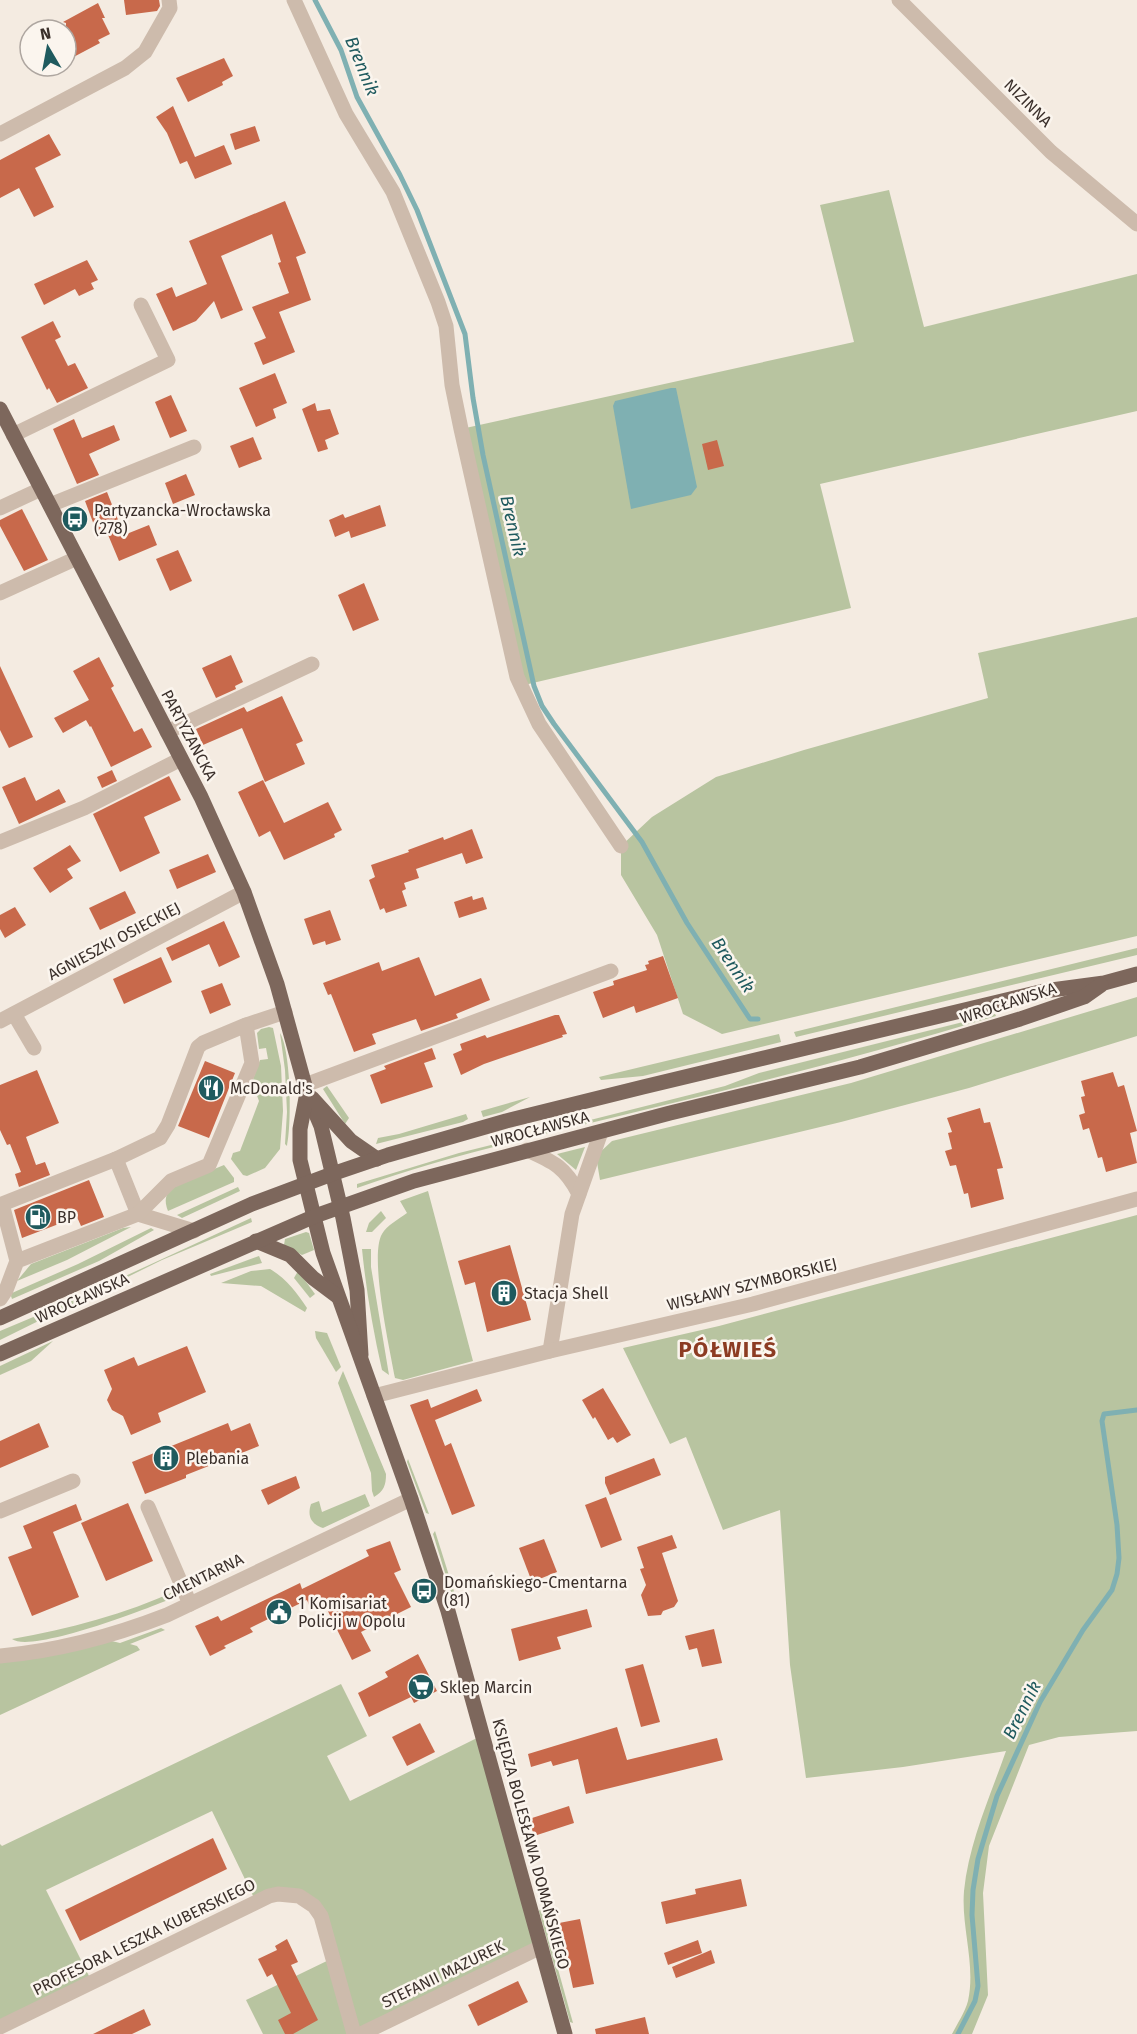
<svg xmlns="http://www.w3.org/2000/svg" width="1137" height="2034" font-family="'Fira Sans',sans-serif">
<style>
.green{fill:#b8c4a0}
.water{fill:#7fb0b2}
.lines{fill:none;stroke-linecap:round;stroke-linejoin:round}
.stream{stroke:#7fb0b2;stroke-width:5}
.building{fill:#c8694b}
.minor{stroke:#cdbbac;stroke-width:15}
.major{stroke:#7d675c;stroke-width:15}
.labels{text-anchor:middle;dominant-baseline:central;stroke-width:5;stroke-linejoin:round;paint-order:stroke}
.street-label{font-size:16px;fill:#3b302b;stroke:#fbf5ee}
.poi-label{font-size:16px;fill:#3b302b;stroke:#fbf5ee;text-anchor:start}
.water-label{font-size:18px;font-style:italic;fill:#1f5a5e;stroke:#fbf5ee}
.district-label{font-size:22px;font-weight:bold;letter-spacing:1.5px;fill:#8c3b22;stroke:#fbf5ee}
</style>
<rect width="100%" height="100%" fill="#f4ebe1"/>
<g class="green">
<path d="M889 190 924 327 1137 274V411L820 484 851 608 520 686 461 429 854 342 820 205Z"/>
<path d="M1137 617V936L722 1034 683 1014 657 935 621 875V846L652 817 716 777 804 750 988 698 978 653Z"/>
<path d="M1137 948V955L796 1037 794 1032Z"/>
<path d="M1137 997V1036L969 1088 841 1122 600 1180 596 1156 612 1141 851 1083Z"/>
<path d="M995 1014 996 1016C881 1051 765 1081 648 1109 551 1133 452 1154 357 1188V1184L459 1153 725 1086 759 1073Z"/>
<path d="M269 1027 273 1028 281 1066 283 1111 280 1149 265 1168 247 1176 243 1175 231 1159 233 1153 240 1151 259 1101 256 1093H248L260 1060 268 1059 266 1048 259 1049 257 1033 261 1029Z"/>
<path d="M280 1033C291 1051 292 1124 287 1146L285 1144 287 1112 285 1070Z"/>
<path d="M779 1034 781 1042 643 1076 601 1080 599 1077Z"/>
<path d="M327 1086 349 1118 345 1124 323 1089Z"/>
<path d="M530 1097 502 1112 483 1117 481 1111Z"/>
<path d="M466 1114 468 1119 463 1122 376 1144 378 1138 399 1134Z"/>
<path d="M585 1147 576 1170 557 1154Z"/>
<path d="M224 1165 234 1178V1182L168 1211C164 1201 165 1194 173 1186Z"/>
<path d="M238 1187 240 1191 182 1218 177 1215Z"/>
<path d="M428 1191 473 1361 403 1380 395 1378C390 1350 369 1256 382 1234 387 1225 399 1219 407 1213L400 1201Z"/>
<path d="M381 1211 386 1218 372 1232H366L369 1223Z"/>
<path d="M1137 1215V1731L1059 1737 1029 1745 989 1846 983 1893 988 1995 972 2034H952C957 2024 965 2012 968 2001 976 1964 961 1928 964 1891 969 1842 990 1797 1006 1751L903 1767 806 1778 790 1665 780 1510 723 1530 686 1437 670 1444 623 1348 719 1326Z"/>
<path d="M251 1218 252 1222 162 1260 0 1340V1331L69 1302Z"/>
<path d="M131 1227 67 1260 17 1281 31 1264 123 1228Z"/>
<path d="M151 1228 154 1230 99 1261 12 1299 11 1296 12 1293 78 1264Z"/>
<path d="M306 1232 309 1233 314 1250 302 1255 284 1245 285 1239Z"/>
<path d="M362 1249H371V1267L389 1375 382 1370C373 1330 366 1290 362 1249Z"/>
<path d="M259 1256 262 1263 211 1276 210 1274Z"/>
<path d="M270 1269C286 1278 297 1293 307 1308L305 1312 261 1286 221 1283 251 1271Z"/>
<path d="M298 1271 315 1294 310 1298 294 1278Z"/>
<path d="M315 1331 327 1333 341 1367 336 1372 316 1338Z"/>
<path d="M53 1341 31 1361 0 1375V1366Z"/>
<path d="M343 1371 386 1474C386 1485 384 1491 374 1497L372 1491 371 1473 338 1383Z"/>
<path d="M408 1459 429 1514 426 1513 407 1462Z"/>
<path d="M365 1494 370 1506 323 1528C311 1524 307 1516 311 1504L319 1501 322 1512Z"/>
<path d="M435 1531 457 1601 454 1602 433 1534Z"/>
<path d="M178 1590 180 1595C155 1606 32 1654 12 1639 69 1629 125 1614 178 1590Z"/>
<path d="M161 1628 165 1630 130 1644 137 1646 140 1650 0 1715V1656L99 1638 120 1643Z"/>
<path d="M341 1684 367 1736 327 1756 350 1801 483 1735 541 1947 361 2034H263L246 2000 333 1958 307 1900 256 1902 212 1811 46 1890 92 1982 0 2027V1844L2 1846Z"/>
<path d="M541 1908 573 2023 570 2022 539 1911Z"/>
</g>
<path class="water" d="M671 388H676L697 487 691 495 631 509 613 406 615 401Z"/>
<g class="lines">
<g class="stream">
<path d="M315 0 341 50 357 97 400 175 417 210 465 334 473 398 483 455 534 686 542 706 554 724 642 842 687 923 750 1019H758"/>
<path d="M958 2034 975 2001 978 1986 972 1915 973 1890 978 1859 997 1796 1040 1702 1083 1630 1112 1590 1117 1574 1119 1558 1117 1525 1102 1421 1104 1414 1137 1410"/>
</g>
</g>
<g class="building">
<path d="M124 0H159L160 6 157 11 126 15Z"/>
<path d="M98 3 105 18H102L110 34 98 40 100 43 66 61V23L63 22Z"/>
<path d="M224 58 233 76 222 82 223 85 188 102 176 78Z"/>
<path d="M173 106 195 157 224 145 232 164 195 179 187 161 180 164 167 133 156 117Z"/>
<path d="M255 126 260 141 235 150 230 134Z"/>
<path d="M49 134 61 155 35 168 54 207 34 217 19 188 0 198V160Z"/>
<path d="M285 201 306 253 296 257 311 300 279 312 295 352 263 365 254 343 266 338 252 307 289 293 278 263 281 262 272 234 221 256 243 310 221 319 214 301 196 321 173 331 156 294 172 287 176 297 207 284 189 241Z"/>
<path d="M87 260 98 280 91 283 94 289 79 296 75 289 44 305 34 284Z"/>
<path d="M53 321 61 337 55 340 68 366 75 363 88 388 57 403 49 388 47 390 21 337Z"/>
<path d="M275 373 287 403 273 409 276 418 256 427 239 388Z"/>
<path d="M171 395 187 431 170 438 155 402Z"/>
<path d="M315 403 317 411 330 409 339 434 325 440 328 449 318 452 302 409Z"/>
<path d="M74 419 82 438 114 425 120 440 89 454 99 475 77 484 53 429Z"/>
<path d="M253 437 262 459 239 468 230 446Z"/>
<path d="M717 440 724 466 708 470 702 444Z"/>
<path d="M186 474 195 495 173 504 165 483Z"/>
<path d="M107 492 124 535 149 525 157 545 119 561 106 530 97 533 85 501Z"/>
<path d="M380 505 386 526 351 538 349 531 335 537 329 520 343 514 345 518Z"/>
<path d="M22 509 48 560 24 571 0 526V520Z"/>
<path d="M178 550 192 581 170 591 156 559Z"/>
<path d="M364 583 379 620 353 631 338 595Z"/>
<path d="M231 655 243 682 235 686 236 689 216 698 202 668Z"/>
<path d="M99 657 114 686 111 688 134 732 142 728 152 747 111 767 91 726 90 727 86 720 63 733 54 718 89 700 73 671Z"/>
<path d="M0 666 33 737 9 748 0 730Z"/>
<path d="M282 696 303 741 296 744 305 764 265 782 242 728 203 745 196 729 244 707 247 712Z"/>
<path d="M112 770 117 781 102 788 97 777Z"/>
<path d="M169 776 181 800 144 817 160 853 120 872 93 814Z"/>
<path d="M25 777 36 801 59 789 66 802 19 824 2 787Z"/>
<path d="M263 780 284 823 328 802 342 830 334 834 335 837 284 860 270 831 259 837 238 792Z"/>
<path d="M472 829 483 858 466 864 462 853 416 869 419 878 404 883 406 889 402 891 407 906 386 913 384 908 380 910 369 880 375 877 371 865 409 852 408 850 443 837 444 840Z"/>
<path d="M70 845 81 861 67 869 73 878 50 893 33 868Z"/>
<path d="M208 854 216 872 177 889 169 870Z"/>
<path d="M125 891 136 913 100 930 89 908Z"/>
<path d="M472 896 473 900 483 897 487 909 459 918 454 902Z"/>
<path d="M15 907 26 925 5 938 0 929V915Z"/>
<path d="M330 910 341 940 326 945 325 941 313 945 304 919Z"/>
<path d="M224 921 240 957 219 967 209 944 172 961 166 948Z"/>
<path d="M663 956 678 998 636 1013 634 1006 603 1018 593 992 614 985 613 981 647 970 645 965 649 964 648 961Z"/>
<path d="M161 957 172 982 124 1004 113 979Z"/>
<path d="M419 957 435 996 481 978 490 1000 456 1014 458 1018 421 1031 416 1019 372 1034 376 1044 354 1052 331 994 328 995 323 983 379 962 382 971Z"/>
<path d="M222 983 231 1005 210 1014 201 991Z"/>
<path d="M555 1015H559L567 1034 562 1035 563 1037 484 1064 461 1075 453 1054 462 1050 460 1044 485 1035 487 1038Z"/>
<path d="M432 1048 436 1059 424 1063 433 1087 381 1104 370 1075 386 1069 384 1066Z"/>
<path d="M205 1061 235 1073 209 1138 178 1126Z"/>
<path d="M37 1070 59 1123 26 1137 36 1165 45 1162 50 1175 19 1187 15 1174 21 1172 10 1144 7 1145 0 1130V1085Z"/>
<path d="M1113 1072 1118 1087 1124 1085 1137 1131 1130 1133 1137 1163 1106 1172 1102 1157 1098 1158 1089 1128 1083 1130 1079 1115 1085 1113 1081 1097 1085 1096 1081 1081Z"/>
<path d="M980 1108 984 1123 990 1122 1003 1168 997 1169 1004 1199 971 1208 968 1193 964 1194 956 1165 950 1166 945 1151 952 1149 948 1133 952 1132 947 1118Z"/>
<path d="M89 1180 104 1217 81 1226 77 1217 22 1238 14 1210Z"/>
<path d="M510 1245 531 1320 487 1332 475 1282 465 1285 458 1261Z"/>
<path d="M187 1346 206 1392 158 1413 161 1422 131 1435 123 1416 112 1410 107 1400 112 1389 104 1370 134 1357 138 1366Z"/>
<path d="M603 1388 631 1435 617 1443 613 1437 608 1440 595 1417 593 1419 582 1400Z"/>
<path d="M477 1389 482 1401 435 1420 445 1446 451 1443 475 1506 452 1515 410 1405 428 1399 431 1408Z"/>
<path d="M39 1423 49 1447 0 1468V1441Z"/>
<path d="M228 1423 231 1431 250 1423 259 1446 186 1475V1478L145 1494 132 1462Z"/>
<path d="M654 1458 661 1475 610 1495 605 1483V1477Z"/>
<path d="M296 1476 300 1488 268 1505 261 1490Z"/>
<path d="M606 1497 622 1540 601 1548 585 1505Z"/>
<path d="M128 1503 153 1561 106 1581 81 1523Z"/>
<path d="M76 1504 82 1520 53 1532 79 1597 32 1616 8 1557 32 1548 23 1526Z"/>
<path d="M672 1535 677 1548 662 1553 678 1601 674 1607 663 1611 661 1615 648 1616 641 1595 646 1585 640 1569 644 1568 637 1547Z"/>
<path d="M544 1539 557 1572 532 1582 519 1548Z"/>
<path d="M390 1541 401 1570 394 1573 411 1607 361 1632 371 1651 352 1660 321 1597 309 1605 307 1600 250 1628 253 1632 224 1646 226 1648 210 1656 195 1626 218 1616 221 1621 300 1583 302 1589 369 1556 366 1550Z"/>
<path d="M587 1609 592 1627 557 1637 561 1649 519 1661 511 1629Z"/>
<path d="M714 1629 722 1663 702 1667 697 1648 689 1650 685 1636Z"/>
<path d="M418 1654 437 1691 414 1703 411 1697 369 1717 358 1693 388 1677 385 1672Z"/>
<path d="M643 1664 660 1722 641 1727 625 1669Z"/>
<path d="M420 1723 435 1752 407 1766 392 1737Z"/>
<path d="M617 1727 627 1760 717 1738 723 1760 586 1794 578 1759 553 1766 551 1761 531 1767 528 1754Z"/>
<path d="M569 1806 574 1823 534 1836 529 1819Z"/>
<path d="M213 1838 227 1869 80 1941 65 1910Z"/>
<path d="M741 1879 747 1906 666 1924 661 1902 696 1894 695 1889Z"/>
<path d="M580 1919 594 1984 573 1988 559 1923Z"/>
<path d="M287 1939 298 1962 291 1965 318 2020 293 2034H285L278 2020 291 2013 272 1974 267 1977 258 1959 277 1950 275 1946Z"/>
<path d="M698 1940 702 1953 668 1965 664 1953Z"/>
<path d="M711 1950 715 1963 676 1978 672 1967Z"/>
<path d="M518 1981 528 2002 478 2026 468 2005Z"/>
<path d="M144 2009 151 2025 132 2034H93Z"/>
<path d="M645 2017 649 2034H596L595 2029Z"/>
</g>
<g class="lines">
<g class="minor">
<path d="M294 0 346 114 393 192 438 302 446 326 452 385 461 429 517 677 539 724 621 846"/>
<path d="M899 0 1051 152 1137 224"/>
<path d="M0 134 125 68 145 52 170 8 169 0"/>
<path d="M13 435 168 360 141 305"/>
<path d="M50 505 194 447"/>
<path d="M0 508 41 489"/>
<path d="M0 593 77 558"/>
<path d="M167 732 312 664"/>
<path d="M0 842 84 808 181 759"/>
<path d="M14 1014 34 1048"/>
<path d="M0 1021 244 892"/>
<path d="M246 1025 285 1012"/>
<path d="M305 1085 611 971"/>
<path d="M527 1150C554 1162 565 1167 579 1194"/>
<path d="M116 1159 138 1214 194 1231"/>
<path d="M0 1299 6 1290 17 1261 2 1204 116 1159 160 1138 168 1125 198 1047 203 1043 246 1025 252 1063 209 1165 171 1181 138 1214 17 1261"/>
<path d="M550 1351 572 1214 601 1132"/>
<path d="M374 1396 550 1351 753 1304 1137 1199"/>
<path d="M148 1507 190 1604"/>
<path d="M0 1511 73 1481"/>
<path d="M0 1656C58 1651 113 1636 167 1615L411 1499"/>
<path d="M0 2027 269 1896 278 1894 299 1896 314 1906 321 1916 354 2034"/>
<path d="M361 2034 541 1947"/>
</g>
<g class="major">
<path d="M0 409 201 797 244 892 277 984 307 1093 321 1126 343 1218 357 1290 361 1355"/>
<path d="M307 1093 300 1129V1160L323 1253 411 1499 448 1611 565 2034"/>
<path d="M312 1098 351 1141 377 1159"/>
<path d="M256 1241 290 1255 313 1278 337 1296"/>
<path d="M0 1318 252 1204 332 1174 388 1155 506 1121 643 1087 1044 991 1104 983 1137 974"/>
<path d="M0 1354 315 1216 414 1181 670 1113 860 1067 1020 1019 1084 997 1101 985"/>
</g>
</g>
<defs>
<symbol id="bus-disc" viewBox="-11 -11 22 22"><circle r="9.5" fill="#1f5a5e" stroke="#fbf5ee"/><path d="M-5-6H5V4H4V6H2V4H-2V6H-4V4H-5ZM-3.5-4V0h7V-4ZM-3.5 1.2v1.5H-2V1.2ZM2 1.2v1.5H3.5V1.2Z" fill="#fff"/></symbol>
<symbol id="restaurant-disc" viewBox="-11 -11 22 22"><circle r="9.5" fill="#1f5a5e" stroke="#fbf5ee"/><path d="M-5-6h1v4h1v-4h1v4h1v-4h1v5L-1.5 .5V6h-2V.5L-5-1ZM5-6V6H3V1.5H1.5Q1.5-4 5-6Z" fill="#fff"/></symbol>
<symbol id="fuel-disc" viewBox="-11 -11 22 22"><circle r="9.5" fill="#1f5a5e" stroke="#fbf5ee"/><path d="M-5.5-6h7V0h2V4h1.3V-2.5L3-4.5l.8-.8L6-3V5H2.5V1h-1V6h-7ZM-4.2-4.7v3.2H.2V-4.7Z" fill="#fff"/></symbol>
<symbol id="building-disc" viewBox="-11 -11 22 22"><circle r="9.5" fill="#1f5a5e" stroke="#fbf5ee"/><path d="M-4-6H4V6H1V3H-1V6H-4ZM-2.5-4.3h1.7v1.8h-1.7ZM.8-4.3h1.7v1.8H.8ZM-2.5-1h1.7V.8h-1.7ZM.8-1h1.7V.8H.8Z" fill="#fff"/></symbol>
<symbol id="civic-disc" viewBox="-11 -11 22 22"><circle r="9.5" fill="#1f5a5e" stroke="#fbf5ee"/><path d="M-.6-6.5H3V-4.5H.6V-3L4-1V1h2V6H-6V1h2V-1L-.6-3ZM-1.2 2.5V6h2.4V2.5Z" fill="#fff"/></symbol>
<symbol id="supermarket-disc" viewBox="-11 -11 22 22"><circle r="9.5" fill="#1f5a5e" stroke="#fbf5ee"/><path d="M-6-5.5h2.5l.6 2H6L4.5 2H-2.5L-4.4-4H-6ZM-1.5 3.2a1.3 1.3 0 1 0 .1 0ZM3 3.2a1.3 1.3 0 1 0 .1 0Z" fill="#fff"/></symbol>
</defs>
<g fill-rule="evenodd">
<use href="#bus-disc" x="60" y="504" width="30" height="30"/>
<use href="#restaurant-disc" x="196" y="1073" width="30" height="30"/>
<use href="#fuel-disc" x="23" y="1202" width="30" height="30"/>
<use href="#building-disc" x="489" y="1278" width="30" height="30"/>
<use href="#building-disc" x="151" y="1443" width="30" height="30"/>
<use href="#bus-disc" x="409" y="1576" width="30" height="30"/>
<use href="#civic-disc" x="264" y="1597" width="30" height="30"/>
<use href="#supermarket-disc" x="406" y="1672" width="30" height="30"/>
</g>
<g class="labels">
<g class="street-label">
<text transform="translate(1028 103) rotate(45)">NIZINNA</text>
<text transform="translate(189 735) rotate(62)">PARTYZANCKA</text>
<text transform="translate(114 941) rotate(-28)">AGNIESZKI OSIECKIEJ</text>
<text transform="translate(1008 1003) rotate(-18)">WROCŁAWSKA</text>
<text transform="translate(540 1129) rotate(-15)">WROCŁAWSKA</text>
<text transform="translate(752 1284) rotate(-14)">WISŁAWY SZYMBORSKIEJ</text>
<text transform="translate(82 1298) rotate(-24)">WROCŁAWSKA</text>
<text transform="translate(203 1577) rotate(-26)">CMENTARNA</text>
<text transform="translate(531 1844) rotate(75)">KSIĘDZA BOLESŁAWA DOMAŃSKIEGO</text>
<text transform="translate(144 1937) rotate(-26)">PROFESORA LESZKA KUBERSKIEGO</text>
<text transform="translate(443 1974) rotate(-26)">STEFANII MAZUREK</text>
</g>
<g class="poi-label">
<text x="94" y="510">Partyzancka-Wrocławska<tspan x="94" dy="18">(278)</tspan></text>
<text x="230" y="1088">McDonald's</text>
<text x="57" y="1217">BP</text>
<text x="524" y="1293">Stacja Shell</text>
<text x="186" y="1458">Plebania</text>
<text x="444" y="1582">Domańskiego-Cmentarna<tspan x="444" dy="18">(81)</tspan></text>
<text x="298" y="1603">1 Komisariat<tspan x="298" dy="18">Policji w Opolu</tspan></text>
<text x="440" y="1687">Sklep Marcin</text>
</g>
<g class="water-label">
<text transform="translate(362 66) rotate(68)">Brennik</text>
<text transform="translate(513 526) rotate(77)">Brennik</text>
<text transform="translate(733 965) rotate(56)">Brennik</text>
<text transform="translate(1022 1710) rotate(-63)">Brennik</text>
</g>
<g class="district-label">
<text x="728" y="1349">PÓŁWIEŚ</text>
</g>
</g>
<g transform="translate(48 48) rotate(350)"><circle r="28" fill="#fbf5ee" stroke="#aea6a0" stroke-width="1.5"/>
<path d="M0-4.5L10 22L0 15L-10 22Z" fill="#1f5a5e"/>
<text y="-9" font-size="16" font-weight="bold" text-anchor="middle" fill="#3b302b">N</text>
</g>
</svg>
